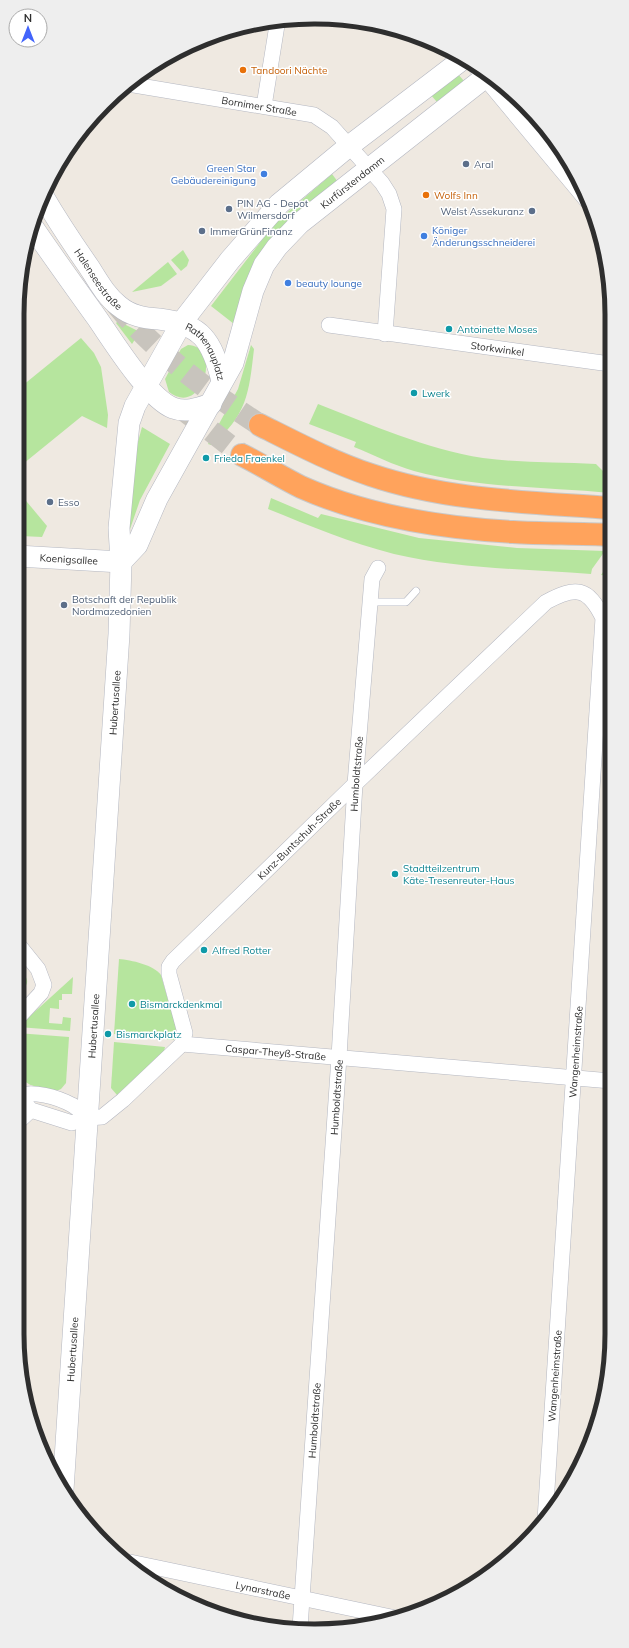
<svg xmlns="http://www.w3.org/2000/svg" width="629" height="1648" font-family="Mulish,sans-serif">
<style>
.green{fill:#b6e59e}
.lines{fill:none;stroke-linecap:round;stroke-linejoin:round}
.motorway-tunnel{stroke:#c8c4bd;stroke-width:22;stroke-dasharray:22 11;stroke-linecap:butt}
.service-casing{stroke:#b4b7c1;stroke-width:8}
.minor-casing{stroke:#b4b7c1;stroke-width:16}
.secondary-casing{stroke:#b4b7c1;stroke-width:22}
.motorway-casing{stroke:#c9c9c9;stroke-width:24}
.service{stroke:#fff;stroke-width:7}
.minor{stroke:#fff;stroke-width:15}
.secondary{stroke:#fff;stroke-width:21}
.motorway{stroke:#ffa35c;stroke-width:22}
.food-dot{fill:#e8710a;stroke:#fff;stroke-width:1.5}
.service-dot{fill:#5c6f8a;stroke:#fff;stroke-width:1.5}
.shop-dot{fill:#3f7fe0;stroke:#fff;stroke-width:1.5}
.culture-dot{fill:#0f9aa8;stroke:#fff;stroke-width:1.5}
.labels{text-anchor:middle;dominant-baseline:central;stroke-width:3;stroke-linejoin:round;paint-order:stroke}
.food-label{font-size:10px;fill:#c56008;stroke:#fff;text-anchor:start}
.street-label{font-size:10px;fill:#2e2e2e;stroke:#fff}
.service-label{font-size:10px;fill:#4e5e75;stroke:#fff;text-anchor:start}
.shop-label{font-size:10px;fill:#366cbe;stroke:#fff;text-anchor:start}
.culture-label{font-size:10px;fill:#0d838f;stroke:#fff;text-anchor:start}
.rim{fill:none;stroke:#2e2e2e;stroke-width:5}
</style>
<rect width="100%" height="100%" fill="#efe9e1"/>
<g class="green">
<path d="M457 73 464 81 437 102 430 94Z"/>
<path d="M332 174 338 182 296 216 234 324 211 306 275 223Z"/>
<path d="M183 250 189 260 187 266 181 271 171 260Z"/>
<path d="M168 262 177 274 161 286 132 292Z"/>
<path d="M118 321 140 332 132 344 116 323Z"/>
<path d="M81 338 94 353 101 367 108 415 107 428 82 416 18 468 22 473 17 477V390Z"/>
<path d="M188 345C223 346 202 418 169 392L165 379 181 349Z"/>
<path d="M251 345 254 349C249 393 247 416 211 445L208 444 238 389Z"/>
<path d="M318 404C372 425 426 449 483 458 520 463 559 462 596 464L610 478V493C545 487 477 488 414 471 393 465 374 455 354 447L356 442 309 424Z"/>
<path d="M142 427 170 444 140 500 127 538 136 449Z"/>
<path d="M17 490 47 526 42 537 21 536 17 509Z"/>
<path d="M271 498 318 518 321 514 419 538 517 548 605 551 592 569 591 574C526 569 458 569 394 554 351 543 310 526 268 509Z"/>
<path d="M610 562V576L601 575Z"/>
<path d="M119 959C131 960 154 965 161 975L176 1028 174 1040 114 1034Z"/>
<path d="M17 965C28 981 33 980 17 996Z"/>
<path d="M73 977 72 994H62V1000H59V1009L50 1008 49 1023 62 1024 63 1017 71 1018 70 1031 18 1027Z"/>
<path d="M17 1033 69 1037 66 1083 61 1089C51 1095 22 1084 17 1074Z"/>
<path d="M114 1042 165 1047 164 1051 117 1095 111 1088Z"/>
</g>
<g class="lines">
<g class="motorway-tunnel">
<path d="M116 304C156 353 208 391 260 425"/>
<path d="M185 411 242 455"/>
</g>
<defs>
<path id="service" d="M371 602H406L416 591"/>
<g id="minor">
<path d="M474 65 587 201"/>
<path id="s1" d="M128 84 314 115 332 127 382 183 389 194 394 209 385 334"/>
<path d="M264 106 278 19"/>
<path id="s2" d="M329 325 610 364"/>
<path d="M17 943 38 969 44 985 41 993 17 1019"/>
<path id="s3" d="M182 1044 611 1081"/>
<path id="s4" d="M17 1094 31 1110 72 1123 87 1118 102 1117 123 1100 182 1044 185 1033 169 974V967L173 961 355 784 546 602C576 586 588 587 603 618L545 1520"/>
<path d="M17 1096C33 1090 57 1097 72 1105 78 1108 82 1113 87 1118"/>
<path d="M17 1123 31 1110"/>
<path id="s5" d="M130 1562 396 1618"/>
<path id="s6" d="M300 1628 339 1057 355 784 372 579 378 568"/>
</g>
<g id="secondary">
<path id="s7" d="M43 196C57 220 73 244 89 267 98 281 106 296 119 306 131 316 144 318 159 319 202 324 212 341 222 381"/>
<path d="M32 226C53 257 75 287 97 318 113 341 148 398 173 408 186 413 199 408 211 404"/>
<path id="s8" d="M17 556 121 562"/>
<path id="s9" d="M121 562 137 545 157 499 233 363 253 291 264 265 277 247 300 223 488 75"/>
<path id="s10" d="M63 1490 119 634 121 562 119 528 129 423 135 406 182 322 230 260 279 204 349 146 463 59"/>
</g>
<g id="motorway">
<path d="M260 425C296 443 332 462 371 475 448 501 529 502 610 508"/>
<path d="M242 455C262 465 281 477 301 487 366 516 442 528 513 532 545 534 578 533 610 535"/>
</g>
</defs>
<use href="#service" class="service-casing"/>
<use href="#minor" class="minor-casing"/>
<use href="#secondary" class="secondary-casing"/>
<use href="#motorway" class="motorway-casing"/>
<use href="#service" class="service"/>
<use href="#minor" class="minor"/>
<use href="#secondary" class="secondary"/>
<use href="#motorway" class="motorway"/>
</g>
<g class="food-dot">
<circle cx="243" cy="70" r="4"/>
<circle cx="426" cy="195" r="4"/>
</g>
<g class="service-dot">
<circle cx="466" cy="164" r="4"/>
<circle cx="229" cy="209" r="4"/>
<circle cx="532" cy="211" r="4"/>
<circle cx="202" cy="231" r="4"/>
<circle cx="50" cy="502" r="4"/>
<circle cx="64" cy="605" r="4"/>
</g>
<g class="shop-dot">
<circle cx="264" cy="174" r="4"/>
<circle cx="424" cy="236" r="4"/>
<circle cx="288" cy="283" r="4"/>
</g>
<g class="culture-dot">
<circle cx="449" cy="329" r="4"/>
<circle cx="414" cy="393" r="4"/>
<circle cx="206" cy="458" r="4"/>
<circle cx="395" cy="874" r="4"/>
<circle cx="204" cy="950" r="4"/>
<circle cx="132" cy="1004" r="4"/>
<circle cx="108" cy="1034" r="4"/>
</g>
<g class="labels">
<g class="food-label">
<text x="251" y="70">Tandoori Nächte</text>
<text x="434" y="195">Wolfs Inn</text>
</g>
<g class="street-label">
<text stroke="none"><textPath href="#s1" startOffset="133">Bornimer Straße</textPath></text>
<text stroke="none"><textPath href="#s9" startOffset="454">Kurfürstendamm</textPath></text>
<text stroke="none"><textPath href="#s7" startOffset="100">Halenseestraße</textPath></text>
<text stroke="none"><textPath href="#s2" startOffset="170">Storkwinkel</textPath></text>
<text stroke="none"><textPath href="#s7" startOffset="239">Rathenauplatz</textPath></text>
<text stroke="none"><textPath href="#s8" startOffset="52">Koenigsallee</textPath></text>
<text stroke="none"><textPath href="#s10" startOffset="789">Hubertusallee</textPath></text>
<text stroke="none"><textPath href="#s6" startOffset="856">Humboldtstraße</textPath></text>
<text stroke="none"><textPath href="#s4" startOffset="466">Kunz-Buntschuh-Straße</textPath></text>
<text stroke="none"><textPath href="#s10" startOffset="465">Hubertusallee</textPath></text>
<text stroke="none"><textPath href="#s3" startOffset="94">Caspar-Theyß-Straße</textPath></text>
<text transform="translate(576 1052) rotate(-86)">Wangenheimstraße</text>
<text stroke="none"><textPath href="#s6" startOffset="532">Humboldtstraße</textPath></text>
<text stroke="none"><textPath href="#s10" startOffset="141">Hubertusallee</textPath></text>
<text transform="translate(555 1376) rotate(-86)">Wangenheimstraße</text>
<text stroke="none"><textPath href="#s6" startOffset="208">Humboldtstraße</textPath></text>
<text stroke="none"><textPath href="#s5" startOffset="136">Lynarstraße</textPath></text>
</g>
<g class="service-label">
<text x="474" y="164">Aral</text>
<text x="237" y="203">PIN AG - Depot<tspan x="237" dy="12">Wilmersdorf</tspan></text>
<text x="524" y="211" text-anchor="end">Welst Assekuranz</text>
<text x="210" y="231">ImmerGrünFinanz</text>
<text x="58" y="502">Esso</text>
<text x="72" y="599">Botschaft der Republik<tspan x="72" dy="12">Nordmazedonien</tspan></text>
</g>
<g class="shop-label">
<text x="256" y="168" text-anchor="end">Green Star<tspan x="256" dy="12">Gebäudereinigung</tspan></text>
<text x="432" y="230">Königer<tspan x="432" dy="12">Änderungsschneiderei</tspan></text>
<text x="296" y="283">beauty lounge</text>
</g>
<g class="culture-label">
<text x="457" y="329">Antoinette Moses</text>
<text x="422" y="393">Lwerk</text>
<text x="214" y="458">Frieda Fraenkel</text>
<text x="403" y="868">Stadtteilzentrum<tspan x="403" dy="12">Käte-Tresenreuter-Haus</tspan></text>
<text x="212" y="950">Alfred Rotter</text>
<text x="140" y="1004">Bismarckdenkmal</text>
<text x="116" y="1034">Bismarckplatz</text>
</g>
</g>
<path d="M0 0H629V1648H0ZM314 24H315A290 290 0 0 1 605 314V1334A290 290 0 0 1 315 1624H314A290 290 0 0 1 24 1334V314A290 290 0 0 1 314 24Z" fill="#eee" fill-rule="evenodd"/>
<path class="rim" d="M314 24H315A290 290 0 0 1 605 314V1334A290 290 0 0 1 315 1624H314A290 290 0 0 1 24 1334V314A290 290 0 0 1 314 24Z"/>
<g transform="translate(28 28)"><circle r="19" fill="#ffffff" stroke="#ababab"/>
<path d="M0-3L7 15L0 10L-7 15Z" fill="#4264fb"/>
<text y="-6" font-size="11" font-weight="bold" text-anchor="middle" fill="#2e2e2e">N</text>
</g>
</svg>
